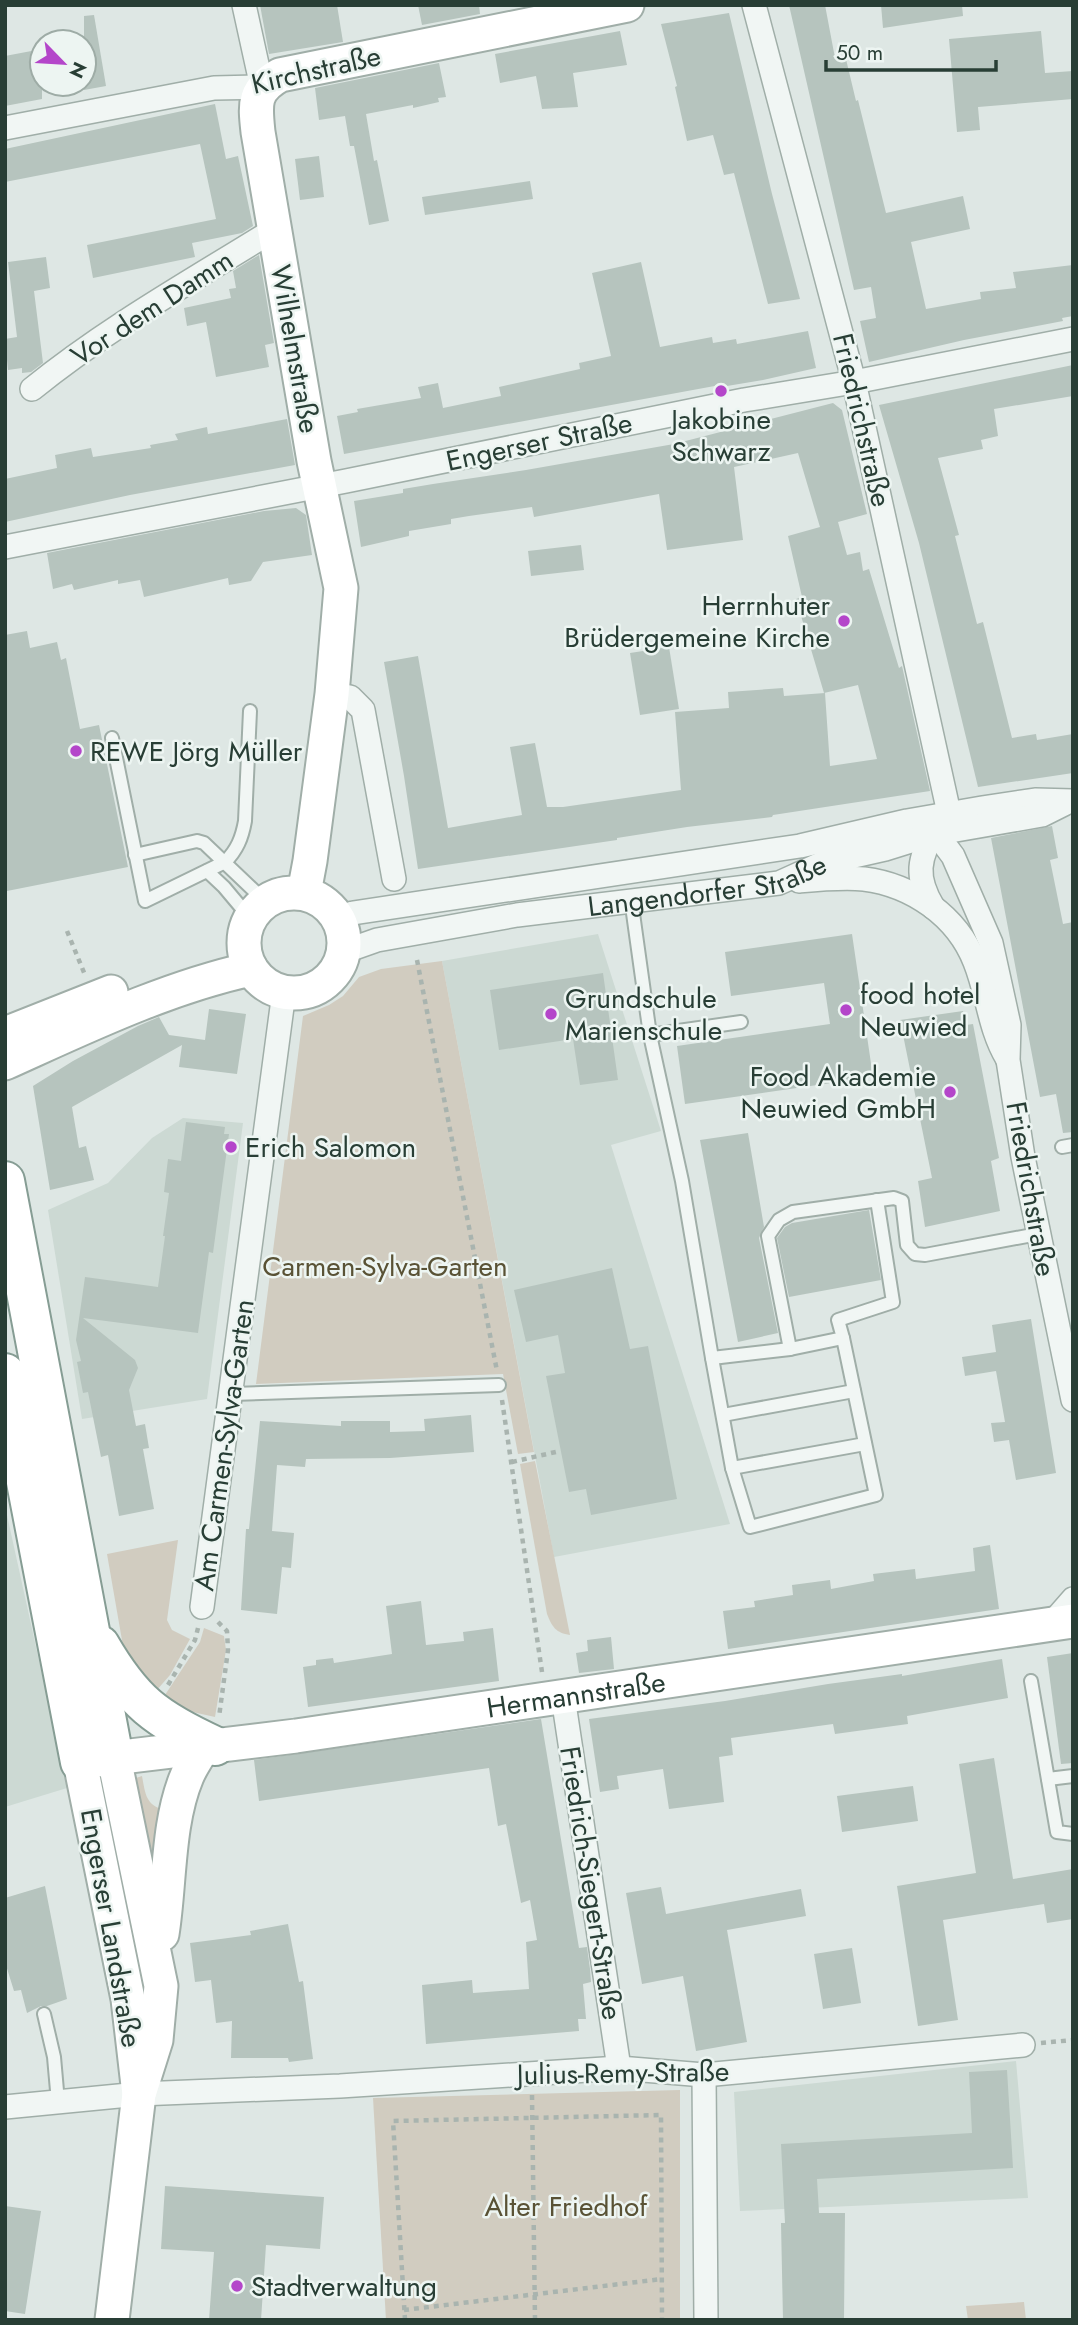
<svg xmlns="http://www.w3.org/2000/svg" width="1078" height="2325" font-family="Jost,sans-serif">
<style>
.built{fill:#ccd9d3}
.green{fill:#d1ccc0}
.building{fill:#b6c4be}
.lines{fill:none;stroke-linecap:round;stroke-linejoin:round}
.lane-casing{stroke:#a0aea8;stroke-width:16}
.street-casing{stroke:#a0aea8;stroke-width:26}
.secondary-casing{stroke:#a0aea8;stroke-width:37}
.highway-casing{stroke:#869d94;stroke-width:42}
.path{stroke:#a9b4af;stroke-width:4.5;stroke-dasharray:5 5;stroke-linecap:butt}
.lane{stroke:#f1f6f4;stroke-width:12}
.street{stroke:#f1f6f4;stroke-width:23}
.secondary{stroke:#fff;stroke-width:33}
.highway{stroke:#fff;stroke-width:38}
.poi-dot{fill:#b446ca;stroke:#edf5f2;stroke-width:2.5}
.labels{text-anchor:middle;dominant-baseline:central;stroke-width:5;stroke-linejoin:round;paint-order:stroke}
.street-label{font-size:28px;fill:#283e35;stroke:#edf5f2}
.poi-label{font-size:28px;fill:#283e35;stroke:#edf5f2;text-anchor:start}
.park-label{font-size:28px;fill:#595235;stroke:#edf5f2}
</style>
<rect width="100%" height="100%" fill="#dee7e4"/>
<g class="built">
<path d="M598 934 661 1131 611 1145 730 1524 554 1557 442 961Z"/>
<path d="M183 1118 243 1123 207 1399 82 1419 48 1210 108 1183 152 1138Z"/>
<path d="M5 1506 67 1788 5 1807Z"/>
<path d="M1016 2061 1028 2198 740 2211 734 2092Z"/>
</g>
<g class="green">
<path d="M442 961 534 1452 518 1454 503 1374 256 1384 303 1016 329 1005 343 996 359 977 381 969Z"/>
<path d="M535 1461 570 1635C556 1633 552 1627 547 1614L520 1464Z"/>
<path d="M178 1540 167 1620 172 1630 190 1639 170 1675 149 1699 123 1646 107 1554Z"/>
<path d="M204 1628 224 1636 226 1650 215 1717 188 1711 165 1695 200 1642Z"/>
<path d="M142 1776C146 1798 146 1805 169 1812L154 1899 133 1779Z"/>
<path d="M680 2090V2320H386L373 2098Z"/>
<path d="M1024 2302 1026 2320H968L966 2306Z"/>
</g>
<g class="building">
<path d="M260 5H337L343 42 269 54Z"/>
<path d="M418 5H479L480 14 422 25Z"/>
<path d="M789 5H825L835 58 845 55 856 101 858 100 886 213 963 196 970 229 911 242 926 309 981 299 980 292 1016 288 1013 272 1073 265V316L1062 318 1063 321 964 340 869 362 860 321 876 318 871 287 854 290Z"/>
<path d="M881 5H962L963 16 883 28Z"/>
<path d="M729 13 772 194 800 299 768 304 734 173 724 175 713 135 687 141 675 87 677 86 661 24Z"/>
<path d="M94 15 106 86 84 90V16Z"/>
<path d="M620 31 627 65 573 73 578 107 542 109 536 76 500 83 495 54Z"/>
<path d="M1041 31 1045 73 1073 71V99L978 107 980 130 957 132 949 39Z"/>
<path d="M42 49V99L5 106V56Z"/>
<path d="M439 63 446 97 438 98 439 102 413 108V105L366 114 374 161 377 160 389 221 369 225 354 146H350L345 116 319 120 315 88Z"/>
<path d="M215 104 226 159 238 156 253 226 242 233 192 243 195 257 93 278 87 245 216 219 200 144 5 182V149Z"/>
<path d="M319 156 324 197 300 200 295 159Z"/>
<path d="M530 181 533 199 425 215 422 197Z"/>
<path d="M259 255 274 343 265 345 269 367 216 377 206 322 187 326 184 308 231 298 229 289 236 288 233 271Z"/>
<path d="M46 257 50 288 34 291 43 363 31 372 22 373V368L8 370 5 339 17 337 8 262Z"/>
<path d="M641 262 660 347 712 337 713 343 736 339 737 344 808 331 816 368 763 380 721 387 720 385 344 454 337 416 358 412 357 409 421 398 418 387 438 383 443 408 501 396 499 387 580 369 579 363 611 356 592 273Z"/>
<path d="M1073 365V396L994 409 998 436 981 440 983 449 938 458 959 535 955 536 977 624 983 622 1012 738 1036 734 1037 740 1073 734V773L978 787 919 543 879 405Z"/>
<path d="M833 403 842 410 867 514 838 522 847 555 860 552 863 571 869 569 899 668 902 666 930 791 773 815 772 817 687 827 617 838V840L418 869 404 776 384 662 418 656 448 828 522 815 510 747 535 743 547 807H563L681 790 675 712 729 708 728 692 783 688 784 696 825 693 830 766 877 759 858 685 824 693 796 599 802 597 788 536 820 527 798 453 734 467 743 540 667 550 659 494 534 517 532 507 469 516 451 519V524L409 531V536L361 547 354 501 403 493V489L433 484 526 470 674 444Z"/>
<path d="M287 419 295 465 130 495 5 522V479L57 468 55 455 91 448 93 457 151 448 150 445 178 440 175 434 207 427 208 434Z"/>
<path d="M296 508 306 515 312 555 263 562 251 581 229 585 228 578 144 597 140 580 118 584V580L74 590 72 584 53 589 47 553 264 511Z"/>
<path d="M581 545 584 570 531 576 528 551Z"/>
<path d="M27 631 30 648 57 642 61 660 66 658 80 729 99 725 128 867 7 891 5 882V635Z"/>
<path d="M669 647 679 709 640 715 630 653Z"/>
<path d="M1052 826 1058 858 1050 860 1063 924 1073 922V1132L1063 1133 1056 1094 1040 1097 991 838Z"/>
<path d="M852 934 873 1077 685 1104 677 1046 830 1024 824 983 731 996 725 952Z"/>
<path d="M603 973 618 1080 580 1085 573 1039 499 1050 490 990Z"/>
<path d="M209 1009 246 1014 237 1074 179 1067 182 1045 72 1107 79 1148 86 1146 94 1180 50 1190 33 1086 73 1061 138 1026 159 1017 169 1035 205 1040Z"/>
<path d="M963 1011 966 1025 973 1024 999 1158 991 1161 1000 1211 925 1227 918 1181 932 1178 900 1020Z"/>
<path d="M186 1122 225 1127 224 1134H229L213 1253 209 1252 198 1333 83 1318 135 1360 138 1368 129 1390 136 1426 145 1424 149 1448 143 1449 154 1509 119 1516 108 1455 101 1457 88 1392 83 1393 77 1362 81 1361 76 1340 85 1277 158 1287 165 1236H163L169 1193 164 1192 168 1159 181 1161Z"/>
<path d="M748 1133 764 1227 759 1238 778 1333 738 1342 700 1140Z"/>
<path d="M869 1210 881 1280 789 1297 777 1238 785 1227 792 1223Z"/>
<path d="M612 1268 630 1349 648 1346 677 1499 591 1515 586 1489 569 1492 546 1376 565 1373 558 1335 526 1342 514 1290Z"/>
<path d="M1031 1319 1056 1473 1016 1480 1009 1440 994 1442 991 1423 1005 1422 996 1371 965 1376 962 1357 996 1352 992 1325Z"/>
<path d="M471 1415 474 1452 390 1458 306 1459 305 1467 277 1465 272 1531 294 1533 291 1568 282 1567 277 1614 241 1610 246 1529H249L260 1421 341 1426V1421H390V1432L425 1431 424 1419Z"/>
<path d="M990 1545 999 1609 728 1649 723 1611 755 1607 754 1601 793 1595 792 1585 830 1580 831 1589 874 1581 873 1574 915 1569 916 1579 975 1571 973 1548Z"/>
<path d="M421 1601 426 1645 464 1641 463 1632 493 1628 499 1681 308 1707 303 1667 316 1665V1660L333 1658 334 1663 392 1654 386 1606Z"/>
<path d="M611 1637 614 1669 579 1673 576 1653 588 1651 587 1640Z"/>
<path d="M1073 1653V1763L1061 1764 1047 1657Z"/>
<path d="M1002 1659 1008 1698 907 1716 908 1724 835 1734 833 1724 731 1738 733 1755 719 1757 724 1802 669 1809 663 1769 617 1776 619 1789 600 1792 589 1719 725 1701 828 1684 902 1674V1676Z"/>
<path d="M541 1719 579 1948 587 1947 590 1969 591 1982 583 1984 586 2019H578L579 2031 426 2044 422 1985 472 1980 473 1993 529 1989 526 1942 537 1940 530 1900 521 1903 506 1824 498 1826 489 1768 259 1801 254 1760Z"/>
<path d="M994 1758 1013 1879 1073 1869V1919L1047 1923 1044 1904 943 1920 958 2020 918 2026 897 1886 976 1873 959 1764Z"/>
<path d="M913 1786 918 1821 842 1832 837 1796Z"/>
<path d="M45 1886 67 1999 47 2006H41L27 2013 21 1990 14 1991 5 1962V1898Z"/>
<path d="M661 1887 666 1914 801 1889 806 1916 727 1930 747 2042 696 2051 683 1976 642 1984 626 1893Z"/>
<path d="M288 1924 299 1982 303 1981 313 2059 289 2062 288 2058H231L232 2021 216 2023 211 1980 195 1982 190 1943 251 1935 250 1931Z"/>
<path d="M852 1948 861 2003 823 2009 814 1954Z"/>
<path d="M1007 2070 1013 2168 817 2179 819 2213H845L844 2320H783L781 2223H785L781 2144 972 2133 969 2072Z"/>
<path d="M165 2186 324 2197 320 2249 266 2245 261 2320H209L214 2252 161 2249Z"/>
<path d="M5 2206 41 2211 25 2314 5 2311Z"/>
</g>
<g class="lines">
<defs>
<g id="lane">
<path d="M112 738 145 901 225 862C237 850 242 838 245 821L250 711"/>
<path d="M135 855 197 841 204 843 265 901"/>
<path d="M207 871 224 887 250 918"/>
<path d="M631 899 650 1035 741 1022"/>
<path d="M650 1035 682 1181 712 1358 790 1349 843 1338 838 1320 893 1302 877 1200"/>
<path d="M1062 1147 1073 1145"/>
<path d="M790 1349 768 1236 779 1220 793 1212 894 1198 902 1201 907 1245 915 1254 925 1255 1038 1234"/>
<path d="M712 1358 732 1468 750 1527 876 1495 843 1338"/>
<path d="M232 1394 499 1385"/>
<path d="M723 1415 854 1391"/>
<path d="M732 1468 865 1444"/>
<path d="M1031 1681 1057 1832 1073 1834"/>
<path d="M1048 1779 1073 1776"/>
<path d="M44 2014 54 2057 58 2102"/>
</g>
<g id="street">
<path d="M754 5 854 382 949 813"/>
<path d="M5 128 214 88 262 87 244 5"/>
<path d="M32 389C107 328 193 280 275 229"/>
<path d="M5 547 346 481 744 400 854 382 1073 339"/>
<path d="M332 694 350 697 363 710 394 879"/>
<path d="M922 828 941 840 953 856 991 943 1009 1025 1008 1060 1023 1157 1073 1400"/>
<path d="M799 881C821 879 842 877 864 879 912 885 957 916 975 962 988 994 989 1028 1007 1058"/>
<path d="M933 907C915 877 918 858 936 829"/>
<path d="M337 918 353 913 800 846 907 821 982 808 1035 800 1073 801"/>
<path id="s1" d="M343 952 377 940 517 915 779 883 823 863 885 849 933 834 1042 815 1064 804"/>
<path d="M202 1607 284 992"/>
<path d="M1052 1623 1073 1599"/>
<path d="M563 1697 619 2068"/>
<path d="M704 2075 706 2320"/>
<path d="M5 2107 139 2094 340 2086 619 2068 704 2075 1023 2045"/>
</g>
<g id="secondary">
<path d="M304 893 310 861 332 694 341 588 314 461 258 132C255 104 253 90 280 75L627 5"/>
<circle cx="294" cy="943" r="50"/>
<path d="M5 1034 111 992"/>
<path d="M5 1063C85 1027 165 988 251 969"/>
<path d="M162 1934C170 1885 167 1823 187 1776 191 1766 198 1757 203 1747"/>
<path id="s2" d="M139 2094 128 1999 80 1762 296 1736 1073 1621"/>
<path d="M112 2320 139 2094 156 2040 161 1986 114 1758"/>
</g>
<g id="highway">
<path d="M5 1181 114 1758"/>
<path d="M5 1373 80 1762"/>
<path d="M100 1645C133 1702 156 1719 215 1746"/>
</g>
</defs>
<use href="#lane" class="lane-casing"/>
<use href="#street" class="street-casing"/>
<use href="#secondary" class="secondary-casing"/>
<use href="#highway" class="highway-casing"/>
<g class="path">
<path d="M67 931 85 975"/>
<path d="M417 960 497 1371"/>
<path d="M502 1400 542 1672"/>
<path d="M512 1462 560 1451"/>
<path d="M218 1622 227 1631 228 1650 219 1717"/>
<path d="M168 1685 195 1640 198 1628"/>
<path d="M1041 2043 1073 2040"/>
<path d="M532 2095 535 2320"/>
<path d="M404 2310 662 2279"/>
<path d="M405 2320 393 2121 661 2115 662 2320"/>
</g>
<use href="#lane" class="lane"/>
<use href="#street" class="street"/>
<use href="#secondary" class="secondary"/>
<use href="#highway" class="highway"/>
</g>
<g class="poi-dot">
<circle cx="721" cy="391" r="7"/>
<circle cx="844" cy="621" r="7"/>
<circle cx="76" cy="751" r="7"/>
<circle cx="846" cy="1010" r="7"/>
<circle cx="551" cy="1014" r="7"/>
<circle cx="950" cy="1092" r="7"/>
<circle cx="231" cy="1147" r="7"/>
<circle cx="237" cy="2286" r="7"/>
</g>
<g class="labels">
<g class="street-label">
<text transform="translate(316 70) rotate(-13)">Kirchstraße</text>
<text transform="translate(152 308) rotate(-33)">Vor dem Damm</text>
<text transform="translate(295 349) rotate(80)">Wilhelmstraße</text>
<text transform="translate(862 420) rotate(77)">Friedrichstraße</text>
<text transform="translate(539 442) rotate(-12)">Engerser Straße</text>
<text stroke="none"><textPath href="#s1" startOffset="371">Langendorfer Straße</textPath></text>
<text transform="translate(1031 1189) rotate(80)">Friedrichstraße</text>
<text transform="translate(224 1445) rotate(-82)">Am Carmen-Sylva-Garten</text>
<text stroke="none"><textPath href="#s2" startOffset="838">Hermannstraße</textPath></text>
<text transform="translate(591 1883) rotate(81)">Friedrich-Siegert-Straße</text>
<text transform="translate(111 1928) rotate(80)">Engerser Landstraße</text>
<text transform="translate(623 2073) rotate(-1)">Julius-Remy-Straße</text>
</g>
<g class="poi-label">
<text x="721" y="419" text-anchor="middle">Jakobine<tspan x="721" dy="32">Schwarz</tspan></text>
<text x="830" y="605" text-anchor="end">Herrnhuter<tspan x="830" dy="32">Brüdergemeine Kirche</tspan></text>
<text x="90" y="751">REWE Jörg Müller</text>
<text x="860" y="994">food hotel<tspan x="860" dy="32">Neuwied</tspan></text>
<text x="565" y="998">Grundschule<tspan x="565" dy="32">Marienschule</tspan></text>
<text x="936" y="1076" text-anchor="end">Food Akademie<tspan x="936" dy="32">Neuwied GmbH</tspan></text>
<text x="245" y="1147">Erich Salomon</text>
<text x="251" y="2286">Stadtverwaltung</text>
</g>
<g class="park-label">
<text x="385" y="1266">Carmen-Sylva-Garten</text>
<text x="566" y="2206">Alter Friedhof</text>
</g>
</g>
<rect width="1078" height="2325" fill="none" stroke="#283e35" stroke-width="14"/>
<g transform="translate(63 63) rotate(115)"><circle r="33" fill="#edf5f2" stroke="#9eaca6" stroke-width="2"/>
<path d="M0-5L12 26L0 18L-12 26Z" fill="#b446ca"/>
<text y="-10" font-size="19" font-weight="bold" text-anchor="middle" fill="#283e35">N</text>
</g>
<path d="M826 60v10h170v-10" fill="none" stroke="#283e35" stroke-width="3.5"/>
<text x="836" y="60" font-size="21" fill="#283e35" stroke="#edf5f2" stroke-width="5" paint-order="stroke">50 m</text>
</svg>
